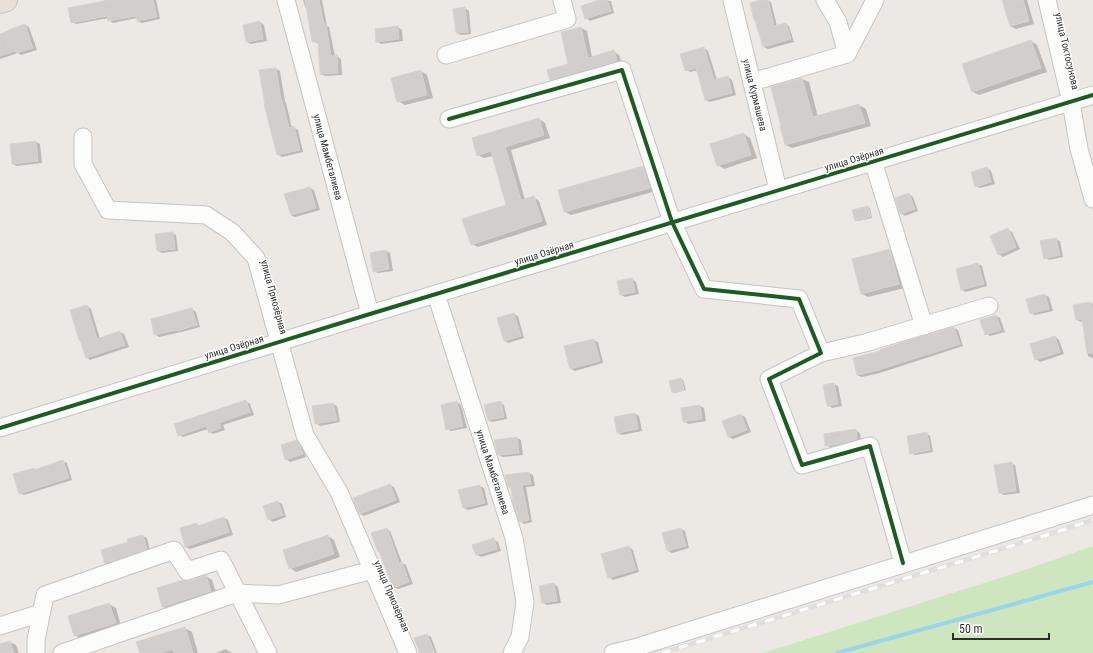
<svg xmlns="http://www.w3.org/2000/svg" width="1093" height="653" font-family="'Roboto Condensed',sans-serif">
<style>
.green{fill:#cee6be}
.shadow{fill:#0003}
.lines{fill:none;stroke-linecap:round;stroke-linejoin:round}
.stream{stroke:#99d6ec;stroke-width:4}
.building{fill:#d1cecb;stroke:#d7d4d0}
.minor-casing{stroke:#c5c4c5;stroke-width:19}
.highway-casing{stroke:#c6c5c4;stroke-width:24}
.minor{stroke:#fcfcfb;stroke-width:17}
.highway{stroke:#eadfd6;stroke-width:22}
.rail-casing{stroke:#dfdfe1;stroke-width:4.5}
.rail{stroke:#fff;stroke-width:3;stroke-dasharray:9;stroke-linecap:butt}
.cycleway-casing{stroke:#fff;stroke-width:6}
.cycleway{stroke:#1b5e20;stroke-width:4}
.labels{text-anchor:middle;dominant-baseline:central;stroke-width:3;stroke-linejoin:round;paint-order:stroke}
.street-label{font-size:10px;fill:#2e2e2e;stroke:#fff}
</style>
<rect width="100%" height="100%" fill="#ece8e4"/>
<path class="green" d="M1093 546V653H763L1025 570Z"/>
<g class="shadow">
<path d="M115 0H156L160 19 142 23 138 21 137 18 113 23 109 20V18L76 24 72 22Z"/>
<path d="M303 0H322L327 26 329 27 335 56H337L341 59 342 75 325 76 321 74 319 43H317L313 41 307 10 306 9Z"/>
<path d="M602 0 611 1 614 13 590 21 586 18Z"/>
<path d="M766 0 771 2 777 26 785 24 789 26 794 42 768 49 764 47 757 21Z"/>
<path d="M1003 0H1027L1034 24 1016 29 1010 26Z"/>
<path d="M465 8 469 11 471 34 461 35 457 33Z"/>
<path d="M260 22 264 25 267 41 251 44 247 42Z"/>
<path d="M25 25 29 27 37 50 21 55 18 53 0 59V35Z"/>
<path d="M398 27 402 30 403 41 381 44 377 41Z"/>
<path d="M581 28 587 31 592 57 613 51 619 55 622 64 557 83 551 79 569 64Z"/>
<path d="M1031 41 1037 45 1047 72 979 95 973 92Z"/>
<path d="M704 48 708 51 717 80 728 77 732 80 736 95 710 102 706 100 698 70 690 72 686 70Z"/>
<path d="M276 69 280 71 285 102 286 103 292 128H294L298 130 303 152 282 157 277 154Z"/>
<path d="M421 71 427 75 433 98 405 105 398 101Z"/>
<path d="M802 79 809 82 818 117 859 105 866 109 871 126 792 148 786 145 783 126 772 88Z"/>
<path d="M539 119 545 123 550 138 511 150 525 200 533 197 539 201 547 225 478 247 472 244 508 206 493 156 484 158 478 155Z"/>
<path d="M744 134 750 138 757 158 724 169 718 165Z"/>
<path d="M36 142 40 144 42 163 17 166 13 164 11 145Z"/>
<path d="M643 167 649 171 656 191 571 215 565 212Z"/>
<path d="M987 168 991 171 995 184 980 188 976 186Z"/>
<path d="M310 188 314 190 320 210 295 217 291 215Z"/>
<path d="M909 194 913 197 918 211 905 216 901 213Z"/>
<path d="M868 207 870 208 872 218 858 221 856 220Z"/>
<path d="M1008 230 1012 232 1020 249 1003 257 999 254Z"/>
<path d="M172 233 176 235 178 251 162 253 158 251Z"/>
<path d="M1055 239 1060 241 1063 257 1049 260 1045 258Z"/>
<path d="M889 250 896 254 905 288 868 297 862 294Z"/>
<path d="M386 251 390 253 393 271 378 273 374 271Z"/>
<path d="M978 264 982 266 987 286 966 292 962 290 957 269Z"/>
<path d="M632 279 636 282 639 294 625 297 621 295Z"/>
<path d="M1045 295 1049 297 1053 311 1035 315 1031 313Z"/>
<path d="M1091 303 1093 304V358H1092L1088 356 1083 321 1081 322 1077 320Z"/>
<path d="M87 306 91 309 100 339 120 332 124 334 129 347 90 360 86 357 81 340H80Z"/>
<path d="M192 309 196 312 200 327 182 332H181L159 337 155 334Z"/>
<path d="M514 314 518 316 524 338 508 343 504 340Z"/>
<path d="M996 316 1000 318 1005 332 990 336 986 334Z"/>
<path d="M954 328 958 330 963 346 880 373 862 377 857 375 882 352Z"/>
<path d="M1055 337 1059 340 1064 354 1040 362 1036 359Z"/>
<path d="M593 340 598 342 603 363 575 371 571 369Z"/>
<path d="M681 379 683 380 686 390 675 393 673 392 670 382Z"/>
<path d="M833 384 838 386 842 406 832 408 828 405Z"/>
<path d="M246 401 250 404 254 415 223 425 225 430 213 434 209 432 208 429 183 437 179 435Z"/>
<path d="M457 402 461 405 467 428 451 431 447 429Z"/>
<path d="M500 402 504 405 507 419 492 422 488 420Z"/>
<path d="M333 404 337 406 340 422 320 426 316 423 313 407Z"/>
<path d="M700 406 704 408 706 421 688 424 684 421 682 408Z"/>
<path d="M635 414 639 416 642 431 622 435 618 433Z"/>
<path d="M741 415 745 417 751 432 733 439 729 437 723 422Z"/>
<path d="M855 430 860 433 861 441 849 445 830 447 826 445Z"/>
<path d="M926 433 930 436 933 452 915 455 911 453Z"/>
<path d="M517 438 521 440 523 455 503 457 499 455Z"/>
<path d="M296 441 301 444 306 457 290 462 286 459Z"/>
<path d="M62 461 67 463 72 480 24 495 20 493 33 469 35 470Z"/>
<path d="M1011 463 1015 465 1020 493 1004 495 1000 493Z"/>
<path d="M529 473 533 475 535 486 526 487 532 522 524 524 520 521 512 488 509 487Z"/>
<path d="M390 485 394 487 400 502 364 516 360 514 354 499Z"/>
<path d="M480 486 484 488 488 505 468 510 464 508Z"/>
<path d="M278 502 282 504 286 517 273 522 269 519Z"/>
<path d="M224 518 228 520 233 535 190 549 186 547 197 524 200 526Z"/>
<path d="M386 529 390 531 402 563 406 565 413 584 398 589 394 587 381 552 379 551Z"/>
<path d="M681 529 685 531 689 548 672 553 668 551Z"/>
<path d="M143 536 147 538 150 551 110 565 106 563 130 543Z"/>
<path d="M328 536 334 540 340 557 296 572 290 568Z"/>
<path d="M494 540 498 542 501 551 481 557 476 554Z"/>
<path d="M629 547 633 550 639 572 613 580 609 577Z"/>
<path d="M206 576 212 580 217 595 170 610 163 607 158 588 190 582Z"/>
<path d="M554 584 558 587 561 603 547 605 543 603 540 587Z"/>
<path d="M109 604 116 608 121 626 81 639 75 635Z"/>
<path d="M185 628 192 632 198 653H141Z"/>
<path d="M427 635 431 637 437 653H421Z"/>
<path d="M10 642 16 645 19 653H0V645Z"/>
<path d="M226 649 232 653H216Z"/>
</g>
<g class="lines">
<path class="stream" d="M837 653 1093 582"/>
</g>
<g class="building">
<path d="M104 0H153L157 17 137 21 136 16 108 21 107 16 71 23 68 8 104 1Z"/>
<path d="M305 0H319L324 24H326L331 56 337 55 338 73 320 74 318 41 312 42Z"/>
<path d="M599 0H607L611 11 585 19 581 6Z"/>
<path d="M761 0H768L774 26 786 23 791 39 763 47 755 20H754L750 3Z"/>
<path d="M1002 0H1023L1029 21 1010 26Z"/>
<path d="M465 7 468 32 456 33 453 9Z"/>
<path d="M260 21 263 39 246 42 243 25Z"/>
<path d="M25 24 33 48 16 53 15 51 0 56V34L8 31V30Z"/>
<path d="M398 26 399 39 376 42 375 29Z"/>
<path d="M581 27 588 58 614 50 617 61 550 80 547 70 568 64 561 32Z"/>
<path d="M1031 40 1041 68 972 92 962 64Z"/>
<path d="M704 47 714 80 728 76 732 93 705 100 696 68 685 71 680 54Z"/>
<path d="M276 68 281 100H282L289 128 294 126 300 150 277 155 264 104H265L259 70Z"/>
<path d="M421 70 427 95 397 102 391 78Z"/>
<path d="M802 78 813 117 859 104 865 123 785 145 780 126H781L771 87Z"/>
<path d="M539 118 544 135 505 147 521 200 534 196 542 221 471 245 462 219 506 205 491 151 477 156 472 138Z"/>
<path d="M744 133 751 155 717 166 710 144Z"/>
<path d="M36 141 38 161 12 164 10 144Z"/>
<path d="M643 166 650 188 564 212 558 190Z"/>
<path d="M987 167 991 182 975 187 971 172Z"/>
<path d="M310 187 316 208 291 215 284 194Z"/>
<path d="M909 193 915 209 900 214 895 198Z"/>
<path d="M868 206 871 217 855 221 852 210Z"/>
<path d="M1008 228 1016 247 998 255 990 236Z"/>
<path d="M173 232 175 249 157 251 155 234Z"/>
<path d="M1056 238 1060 255 1044 259 1040 241Z"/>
<path d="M890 249 899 284 861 294 852 259Z"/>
<path d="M386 250 389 269 373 272 370 253Z"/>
<path d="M978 263 984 284 961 290 956 269Z"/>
<path d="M632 278 635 292 620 295 617 281Z"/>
<path d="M1045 294 1049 309 1030 314 1026 299Z"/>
<path d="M1091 302 1093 312V353H1087L1082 319 1076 320 1073 305Z"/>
<path d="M87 305 97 339 120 331 125 345 86 358 80 340H79L70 310Z"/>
<path d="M192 308 197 325 177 331V330L154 335 151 319Z"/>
<path d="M514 313 521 336 504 341 497 318Z"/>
<path d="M996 315 1001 330 985 335 980 320Z"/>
<path d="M954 327 960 344 875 371 857 375 853 358 880 351V350L906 341Z"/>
<path d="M1055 336 1060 352 1035 360 1030 344Z"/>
<path d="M594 339 600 361 570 369 564 346Z"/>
<path d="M681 378 684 390 672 393 669 381Z"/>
<path d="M834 383 838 404 827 406 823 385Z"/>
<path d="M246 400 250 412 219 423 221 428 209 433 206 426 178 436 174 424Z"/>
<path d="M457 401 463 426 446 430 441 405Z"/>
<path d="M501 401 504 417 488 420 484 405Z"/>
<path d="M333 403 337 420 315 424 312 406Z"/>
<path d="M700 405 702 419 683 422 681 408Z"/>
<path d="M635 413 638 429 617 433 614 417Z"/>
<path d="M741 414 747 430 728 437 722 421Z"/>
<path d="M856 429 857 439 844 443 825 446 824 434Z"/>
<path d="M927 432 930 450 910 454 907 436Z"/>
<path d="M517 437 519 453 498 455 494 440Z"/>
<path d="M297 440 300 446 303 454 285 460 281 445Z"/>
<path d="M63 460 69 478 19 494 13 474 34 468V470Z"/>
<path d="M1012 462 1016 491 999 493 994 465Z"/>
<path d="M529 472 531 484 522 485 529 520 519 522 513 503 511 487H508L505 475Z"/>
<path d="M390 484 396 500 359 514 353 498Z"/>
<path d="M480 485 485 503 463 508 458 490Z"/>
<path d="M278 501 283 515 268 520 263 506Z"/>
<path d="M224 517 229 532 185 547 180 528 197 523 198 526Z"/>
<path d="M387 528 399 563 402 562 409 582 393 588 379 551 378 552 371 533Z"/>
<path d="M681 528 686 546 667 551 662 533Z"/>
<path d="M143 535 147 549 105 564 101 550 128 542 127 539Z"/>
<path d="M328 535 334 554 289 569 283 550Z"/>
<path d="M494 538 497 549 476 555 472 545Z"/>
<path d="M629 546 636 570 608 578 601 554Z"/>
<path d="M206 575 211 591 162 607 157 588 183 580 190 581Z"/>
<path d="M554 583 557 601 542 603 539 586Z"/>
<path d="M109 603 116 623 74 636 68 616Z"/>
<path d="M185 627 193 653H174L173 649 160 653H140L136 642Z"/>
<path d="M427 634 435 653H420L414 638Z"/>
<path d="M10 641 14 653H0V644Z"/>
</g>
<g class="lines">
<defs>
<g id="minor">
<path d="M286 0 370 314"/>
<path d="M732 0 778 190"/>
<path d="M1047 0 1071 102 1079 149 1093 199"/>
<path d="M847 54 874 2 875 0"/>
<path d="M446 55 567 19 562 0"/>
<path d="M752 82 847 54 838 22 825 0"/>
<path d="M449 119 622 70 672 222 704 289 799 299 821 353 769 379 802 465 870 446 903 563"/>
<path d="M83 137V164L108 210 206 215 232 232 256 258 305 435 339 492 408 653"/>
<path d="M873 161 924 326"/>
<path d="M436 294 514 538 525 602 520 637 512 653"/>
<path d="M821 353 865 343 989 306"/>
<path d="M0 428 370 314 1093 95"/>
<path d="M0 626 41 613"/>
<path d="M36 653V640L45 595 174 550 187 571 221 560 268 653"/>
<path d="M62 653 237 593 278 595 372 570"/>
<path d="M613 653 634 648 1093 505"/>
</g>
<path id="highway" d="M0 2 6 0"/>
</defs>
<use href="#minor" class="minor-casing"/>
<use href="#highway" class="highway-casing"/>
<use href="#minor" class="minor"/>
<use href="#highway" class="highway"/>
<defs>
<path id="rail" d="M662 653 1047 535 1093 520"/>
</defs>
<use href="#rail" class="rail-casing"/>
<use href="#rail" class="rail"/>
<defs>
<g id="cycleway">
<path d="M449 119 622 70 672 222 704 289 799 299 821 353 769 379 802 465 870 446 903 563"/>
<path d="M0 428 370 314 1093 95"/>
</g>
</defs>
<use href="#cycleway" class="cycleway-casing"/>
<use href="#cycleway" class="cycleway"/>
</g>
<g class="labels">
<g class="street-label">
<text transform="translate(1067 51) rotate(77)">улица Токтосунова</text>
<text transform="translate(755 95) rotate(76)">улица Курмашева</text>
<text transform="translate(328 157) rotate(75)">улица Мамбеталиева</text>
<text transform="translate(854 159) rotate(-17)">улица Озёрная</text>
<text transform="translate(544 253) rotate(-17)">улица Озёрная</text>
<text transform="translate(274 297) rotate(75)">улица Приозёрная</text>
<text transform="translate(234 347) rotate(-17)">улица Озёрная</text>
<text transform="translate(493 472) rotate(72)">улица Мамбеталиева</text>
<text transform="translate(392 596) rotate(67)">улица Приозёрная</text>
</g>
</g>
<path d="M953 633v6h96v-6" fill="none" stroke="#2e2e2e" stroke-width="2"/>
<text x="959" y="633" font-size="12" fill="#2e2e2e" stroke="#ffffff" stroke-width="3" paint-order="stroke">50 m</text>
</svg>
